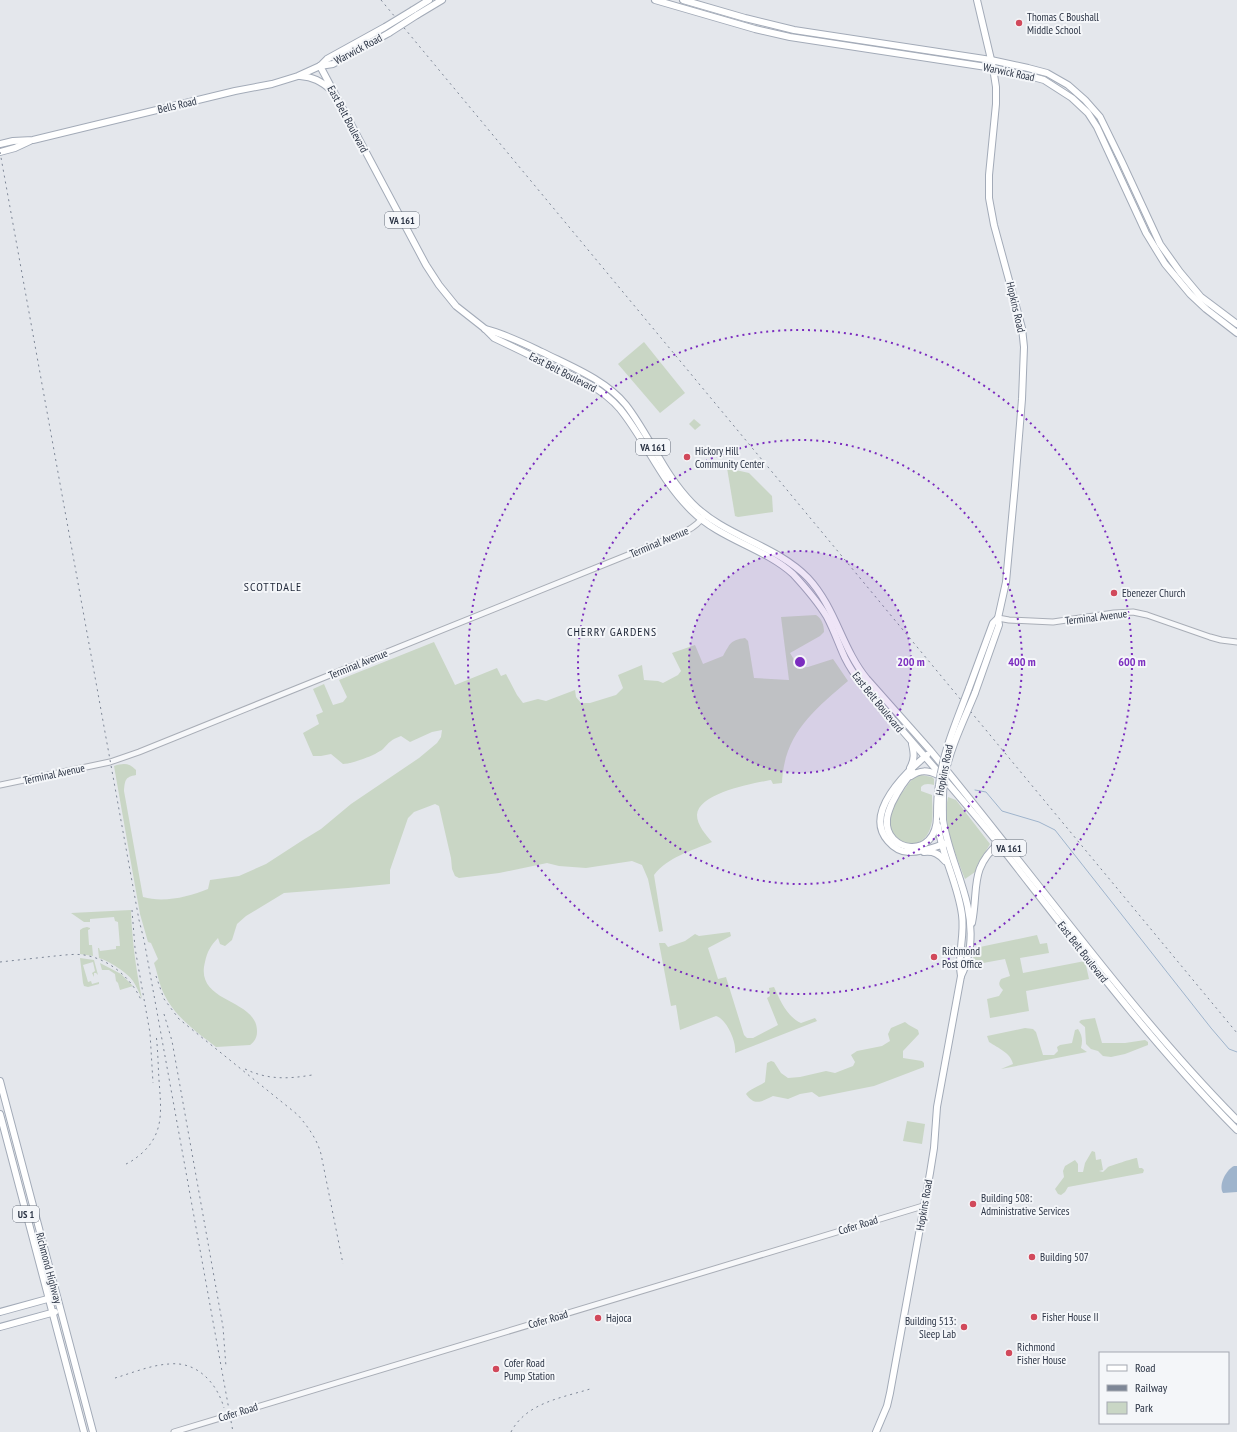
<svg xmlns="http://www.w3.org/2000/svg" width="1237" height="1432" font-family="'PT Sans Narrow',sans-serif">
<style>
.green{fill:#c9d6c5}
.water{fill:#9fb4cc}
.lines{fill:none;stroke-linecap:round;stroke-linejoin:round}
.stream{stroke:#9fb4cc;stroke-width:1}
.minor-casing{stroke:#a9aeb7;stroke-width:7}
.major-casing{stroke:#a3abb8;stroke-width:8}
.minor{stroke:#f7f8fa;stroke-width:5}
.major{stroke:#fff;stroke-width:6}
.rail{stroke:#7d8696;stroke-width:1;stroke-dasharray:2 4;stroke-linecap:butt}
.major-bridge-casing{stroke:#a3abb8;stroke-width:8;stroke-linecap:butt}
.major-bridge{stroke:#fff;stroke-width:6}
.ring{fill:none;stroke:#7b2cbf;stroke-width:2;stroke-dasharray:2 4}
.poi-dot{fill:#d1495b;stroke:#f4f6f9;stroke-width:1.5}
.labels{text-anchor:middle;dominant-baseline:central;stroke-width:4;stroke-linejoin:round;paint-order:stroke}
.shield{fill:#f4f6f9;stroke:#676e7b;stroke-width:1}
.shield-label{font-size:10px;font-weight:bold;fill:#2b3445}
.poi-label{font-size:11px;fill:#2b3445;stroke:#f4f6f9;text-anchor:start}
.street-label{font-size:11px;fill:#2b3445;stroke:#f4f6f9}
.neighbourhood-label{font-size:12px;letter-spacing:1px;fill:#1d2536;stroke:#f4f6f9}
.centre{fill:#7b2cbf;stroke:#f4f6f9;stroke-width:2}
.ring-label{font-size:12px;text-anchor:middle;font-weight:bold;fill:#7b2cbf;stroke:#f4f6f9;stroke-width:4;stroke-linejoin:round;paint-order:stroke}
</style>
<rect width="100%" height="100%" fill="#e4e7ec"/>
<g class="green">
<path d="M644 342 685 393 660 413 618 364Z"/>
<path d="M694 419 701 425 695 430 689 424Z"/>
<path d="M727 468 749 473 772 496 773 512 738 517 735 516Z"/>
<path d="M816 615C822 619 824 625 824 632L820 636 790 653 799 668 808 667 833 659 848 681C813 711 784 734 782 783L773 784 771 780C754 783 698 793 697 815 697 825 706 835 712 842 691 851 668 857 654 875L663 931 659 932 648 879 642 865 632 861 586 868 559 866 547 863 499 873 459 878 455 876 452 869 451 858 439 806 435 804 414 812 408 818 390 870V884L348 888 284 893 246 916 237 924 232 940 225 946 220 944 218 938C211 945 207 952 205 962 194 1004 258 998 257 1032 257 1038 254 1042 250 1045L216 1047C194 1030 171 1014 161 987 158 979 157 971 154 963L158 959 151 943 148 942 140 914 114 766C124 763 129 763 136 770V775C125 777 125 780 124 791L143 897C163 903 189 897 208 889L210 880 239 876 266 864 303 840 321 829 351 804 419 758 437 743 441 737 442 730 432 732 410 742 401 736C390 740 390 742 383 749 376 755 352 764 343 764L331 754 321 756H313L303 733 319 724 316 715 323 712 313 689 324 684 333 705 343 702 347 697 339 680 434 642 455 685 497 668 501 676 506 674 517 695 523 703 538 699 546 701 575 690 576 697 581 703H590L616 695 623 688 618 675 642 665 644 680 658 681 663 683 678 675 681 671 672 653 695 645 703 664 723 656C730 644 730 640 745 638L748 641 754 678 789 680 781 617Z"/>
<path d="M921 775 932 777 934 779V785C929 784 925 783 921 787V791L932 795C932 806 934 819 930 829 921 855 886 843 890 817 891 807 898 798 904 790 909 783 913 776 921 775Z"/>
<path d="M948 797 956 800 990 844 978 864 975 872 965 879C956 855 942 824 948 797Z"/>
<path d="M131 910C132 940 136 970 142 999 139 993 137 987 133 981 128 973 109 961 99 958L98 948H99L100 951 116 949V946H120L118 922 115 921 114 917 90 919V922H84L71 913Z"/>
<path d="M87 927 90 928V929L88 930 89 945H92L93 956 80 954V930L83 928Z"/>
<path d="M730 932 731 936 708 948 718 979 726 977 744 1035 747 1038H753L778 1025 767 998 770 996 769 988 774 987C780 1000 787 1017 801 1023L815 1018 817 1021 735 1053C737 1043 727 1019 716 1016L680 1030 676 1005 671 1006 659 943H665L668 947 685 941 695 934 699 936Z"/>
<path d="M1037 935 1040 944 1047 943 1049 953 1020 958 1023 973 1085 961 1089 979 1026 991 1029 1011 990 1018 987 999 999 996 1003 990C999 986 998 984 1001 979L1010 976 1005 959 972 965 975 948Z"/>
<path d="M80 958 94 960 98 975 96 973H94V977L92 973 95 971 93 962 83 965 88 982 91 981 92 984 99 982V979V984L88 987 84 986 83 983Z"/>
<path d="M100 963 121 974 133 986 120 990 118 983 116 981 115 974 109 970H102Z"/>
<path d="M1095 1018 1102 1043H1125L1145 1040 1148 1042V1045L1125 1054 1111 1057 1103 1056 1098 1051 1091 1049 1086 1044 1085 1027 1079 1022 1081 1020Z"/>
<path d="M905 1022 909 1025 918 1030 919 1034 903 1051V1058L922 1061 924 1063V1067L874 1086 819 1097 812 1092 800 1094 788 1099 773 1096C762 1101 755 1107 746 1094 751 1088 758 1087 765 1082L767 1063 771 1061 774 1062 781 1073 788 1078 800 1077 826 1071 835 1073 853 1066 855 1062 851 1055 857 1051 882 1046 890 1041 888 1034 891 1028Z"/>
<path d="M1025 1028 1033 1029 1036 1032 1043 1055H1054L1058 1051 1057 1047 1060 1045 1072 1043 1075 1030 1078 1029C1082 1035 1083 1040 1081 1048L1087 1052 1001 1069 1013 1064C1011 1053 998 1048 989 1042L987 1036Z"/>
<path d="M907 1121 925 1124 922 1144 903 1141Z"/>
<path d="M1092 1151 1095 1152 1096 1160 1101 1159 1103 1170 1099 1171 1103 1172C1104 1171 1106 1169 1108 1167 1110 1166 1134 1158 1137 1158L1139 1168H1142L1144 1170 1143 1173 1068 1187 1065 1192 1061 1195 1058 1194 1055 1189 1064 1177 1063 1171 1065 1166 1075 1160 1078 1164V1172H1083L1085 1163Z"/>
</g>
<path class="water" d="M1234 1166H1237V1192L1223 1193C1218 1185 1226 1170 1234 1166Z"/>
<g class="lines">
<path class="stream" d="M975 790 986 792 1002 811 1039 822 1055 830 1211 1028 1229 1049 1237 1052"/>
<defs>
<g id="minor">
<path d="M998 618 1009 620 1053 622 1114 613 1133 612 1147 615 1210 637 1221 640 1237 642"/>
<path d="M0 785 110 762 139 752 655 544C672 537 693 532 704 516"/>
<path d="M174 1432 923 1206"/>
</g>
<g id="major">
<path d="M655 0 755 29 790 37 993 68 1033 77 1044 80 1072 98 1088 113 1097 127 1146 233 1165 264 1190 294 1206 309 1237 333"/>
<path d="M683 0 745 18 794 30 991 60 1028 68 1047 73 1068 85 1085 100 1100 117 1122 162 1160 244 1180 272 1201 297 1237 324"/>
<path d="M413 10 429 0"/>
<path d="M417 15 442 0"/>
<path d="M320 66 426 265 439 285 456 306 484 328 494 338C513 347 532 356 551 366 576 377 602 388 620 409 646 441 661 481 691 510 721 540 763 547 793 574 805 587 818 602 827 617 834 630 839 645 845 658 849 666 854 674 860 681 905 735 953 787 997 842 1074 940 1149 1041 1237 1130"/>
<path d="M320 66 327 59 385 27"/>
<path d="M300 76C313 77 321 81 331 90"/>
<path d="M0 144 13 141 33 140 235 91 272 84 298 76 320 66 333 64 389 33"/>
<path d="M0 152 15 148 30 141"/>
<path d="M485 329C505 334 523 343 542 352 570 366 606 380 626 405 650 436 664 475 692 503 725 537 775 544 808 578 836 608 842 649 867 679 888 703 909 726 930 750 954 779 977 808 1000 837 1077 933 1150 1032 1237 1120"/>
<path d="M969 688 993 623 998 618"/>
<path d="M975 693 999 625 998 618 1006 582 1015 485 1022 399 1024 347 1022 328 994 225 989 198V175L996 104V87L993 68 977 0"/>
<path d="M927 755C906 772 863 813 888 841 894 848 900 852 909 852 922 853 936 846 948 843"/>
<path d="M910 768C915 759 914 753 912 744"/>
<path d="M913 772C904 781 898 791 892 803 890 808 887 814 887 820 884 852 937 861 937 816"/>
<path d="M911 776C920 770 927 770 938 775"/>
<path d="M938 826C942 856 958 884 962 915 965 936 957 956 961 976"/>
<path d="M924 852C934 851 939 854 945 861"/>
<path d="M972 923C979 887 969 869 1000 842"/>
<path d="M0 1081 93 1432"/>
<path d="M0 1114 84 1432"/>
<path d="M0 1312 51 1298"/>
<path d="M0 1327 55 1312"/>
<path d="M876 1432 887 1406 890 1393 930 1173 934 1148 937 1107 961 976C966 967 968 957 970 946 975 899 950 865 943 820"/>
</g>
</defs>
<use href="#minor" class="minor-casing"/>
<use href="#major" class="major-casing"/>
<use href="#minor" class="minor"/>
<use href="#major" class="major"/>
<g class="rail">
<path d="M381 0 1237 1033"/>
<path d="M0 152 139 920 144 940 233 1432"/>
<path d="M132 910 135 948 150 1033 153 1083"/>
<path d="M0 962C18 960 37 958 55 956 66 955 78 953 89 956 111 961 132 979 141 1000"/>
<path d="M156 976 164 999 179 1019 298 1115C308 1127 317 1139 321 1154L343 1264"/>
<path d="M164 1014 172 1041 223 1327 226 1367"/>
<path d="M245 1069C268 1080 288 1079 312 1075"/>
<path d="M126 1164C131 1162 136 1158 141 1154 165 1133 161 1109 159 1080 158 1065 158 1050 156 1034"/>
<path d="M115 1378C132 1373 151 1365 169 1364 197 1361 217 1383 224 1408"/>
<path d="M511 1432C526 1403 561 1398 590 1389"/>
</g>
<defs>
<g id="major-bridge">
<path d="M385 27 413 10"/>
<path d="M389 33 417 15"/>
<path d="M937 816C937 806 937 795 939 785 943 751 957 720 969 688"/>
<path d="M943 820C943 805 942 789 945 774 951 746 964 720 975 693"/>
</g>
</defs>
<use href="#major-bridge" class="major-bridge-casing"/>
<use href="#major-bridge" class="major-bridge"/>
</g>
<circle cx="800" cy="662" r="111" fill="#7b2cbf" fill-opacity=".12"/>
<g class="ring">
<circle cx="800" cy="662" r="111"/>
<circle cx="800" cy="662" r="222"/>
<circle cx="800" cy="662" r="332"/>
</g>
<g class="poi-dot">
<circle cx="1019" cy="23" r="4"/>
<circle cx="687" cy="457" r="4"/>
<circle cx="1114" cy="593" r="4"/>
<circle cx="934" cy="957" r="4"/>
<circle cx="973" cy="1204" r="4"/>
<circle cx="1032" cy="1257" r="4"/>
<circle cx="1034" cy="1317" r="4"/>
<circle cx="598" cy="1318" r="4"/>
<circle cx="964" cy="1327" r="4"/>
<circle cx="1009" cy="1353" r="4"/>
<circle cx="496" cy="1369" r="4"/>
</g>
<g class="labels">
<g class="shield">
<rect x="385" y="212" width="34" height="16" rx="3"/>
<rect x="636" y="439" width="34" height="16" rx="3"/>
<rect x="992" y="840" width="34" height="16" rx="3"/>
<rect x="13" y="1206" width="26" height="16" rx="3"/>
</g>
<g class="shield-label">
<text x="402" y="220">VA 161</text>
<text x="653" y="447">VA 161</text>
<text x="1009" y="848">VA 161</text>
<text x="26" y="1214">US 1</text>
</g>
<g class="poi-label">
<text x="1027" y="17">Thomas C Boushall<tspan x="1027" dy="13">Middle School</tspan></text>
<text x="695" y="451">Hickory Hill<tspan x="695" dy="13">Community Center</tspan></text>
<text x="1122" y="593">Ebenezer Church</text>
<text x="942" y="951">Richmond<tspan x="942" dy="13">Post Office</tspan></text>
<text x="981" y="1198">Building 508:<tspan x="981" dy="13">Administrative Services</tspan></text>
<text x="1040" y="1257">Building 507</text>
<text x="1042" y="1317">Fisher House II</text>
<text x="606" y="1318">Hajoca</text>
<text x="956" y="1321" text-anchor="end">Building 513:<tspan x="956" dy="13">Sleep Lab</tspan></text>
<text x="1017" y="1347">Richmond<tspan x="1017" dy="13">Fisher House</tspan></text>
<text x="504" y="1363">Cofer Road<tspan x="504" dy="13">Pump Station</tspan></text>
</g>
<g class="street-label">
<text transform="translate(358 49) rotate(-28)">Warwick Road</text>
<text transform="translate(1009 72) rotate(12)">Warwick Road</text>
<text transform="translate(177 105) rotate(-13)">Bells Road</text>
<text transform="translate(348 119) rotate(62)">East Belt Boulevard</text>
<text transform="translate(1016 307) rotate(77)">Hopkins Road</text>
<text transform="translate(563 372) rotate(27)">East Belt Boulevard</text>
<text transform="translate(659 542) rotate(-23)">Terminal Avenue</text>
<text transform="translate(1096 617) rotate(-7)">Terminal Avenue</text>
<text transform="translate(358 664) rotate(-22)">Terminal Avenue</text>
<text transform="translate(878 702) rotate(51)">East Belt Boulevard</text>
<text transform="translate(944 770) rotate(-79)">Hopkins Road</text>
<text transform="translate(54 774) rotate(-12)">Terminal Avenue</text>
<text transform="translate(1083 952) rotate(52)">East Belt Boulevard</text>
<text transform="translate(924 1205) rotate(-80)">Hopkins Road</text>
<text transform="translate(858 1225) rotate(-17)">Cofer Road</text>
<text transform="translate(49 1268) rotate(75)">Richmond Highway</text>
<text transform="translate(548 1319) rotate(-16)">Cofer Road</text>
<text transform="translate(238 1412) rotate(-17)">Cofer Road</text>
</g>
<g class="neighbourhood-label">
<text x="273" y="586">SCOTTDALE</text>
<text x="612" y="631">CHERRY GARDENS</text>
</g>
</g>
<circle cx="800" cy="662" r="6" class="centre"/>
<g class="ring-label">
<text x="911" y="666">200 m</text>
<text x="1022" y="666">400 m</text>
<text x="1132" y="666">600 m</text>
</g>
<rect x="1099" y="1352" width="130" height="72" fill="#f4f6f9" stroke="#a4a8b1"/>
<rect x="1107" y="1365" width="20" height="6" fill="#ffffff" stroke="#a4a8b1"/>
<text x="1135" y="1372" font-size="12" fill="#2b3445">Road</text>
<rect x="1107" y="1385" width="20" height="6" fill="#7d8696" stroke="#a4a8b1"/>
<text x="1135" y="1392" font-size="12" fill="#2b3445">Railway</text>
<rect x="1107" y="1402" width="20" height="12" fill="#c9d6c5" stroke="#a4a8b1"/>
<text x="1135" y="1412" font-size="12" fill="#2b3445">Park</text>
</svg>
